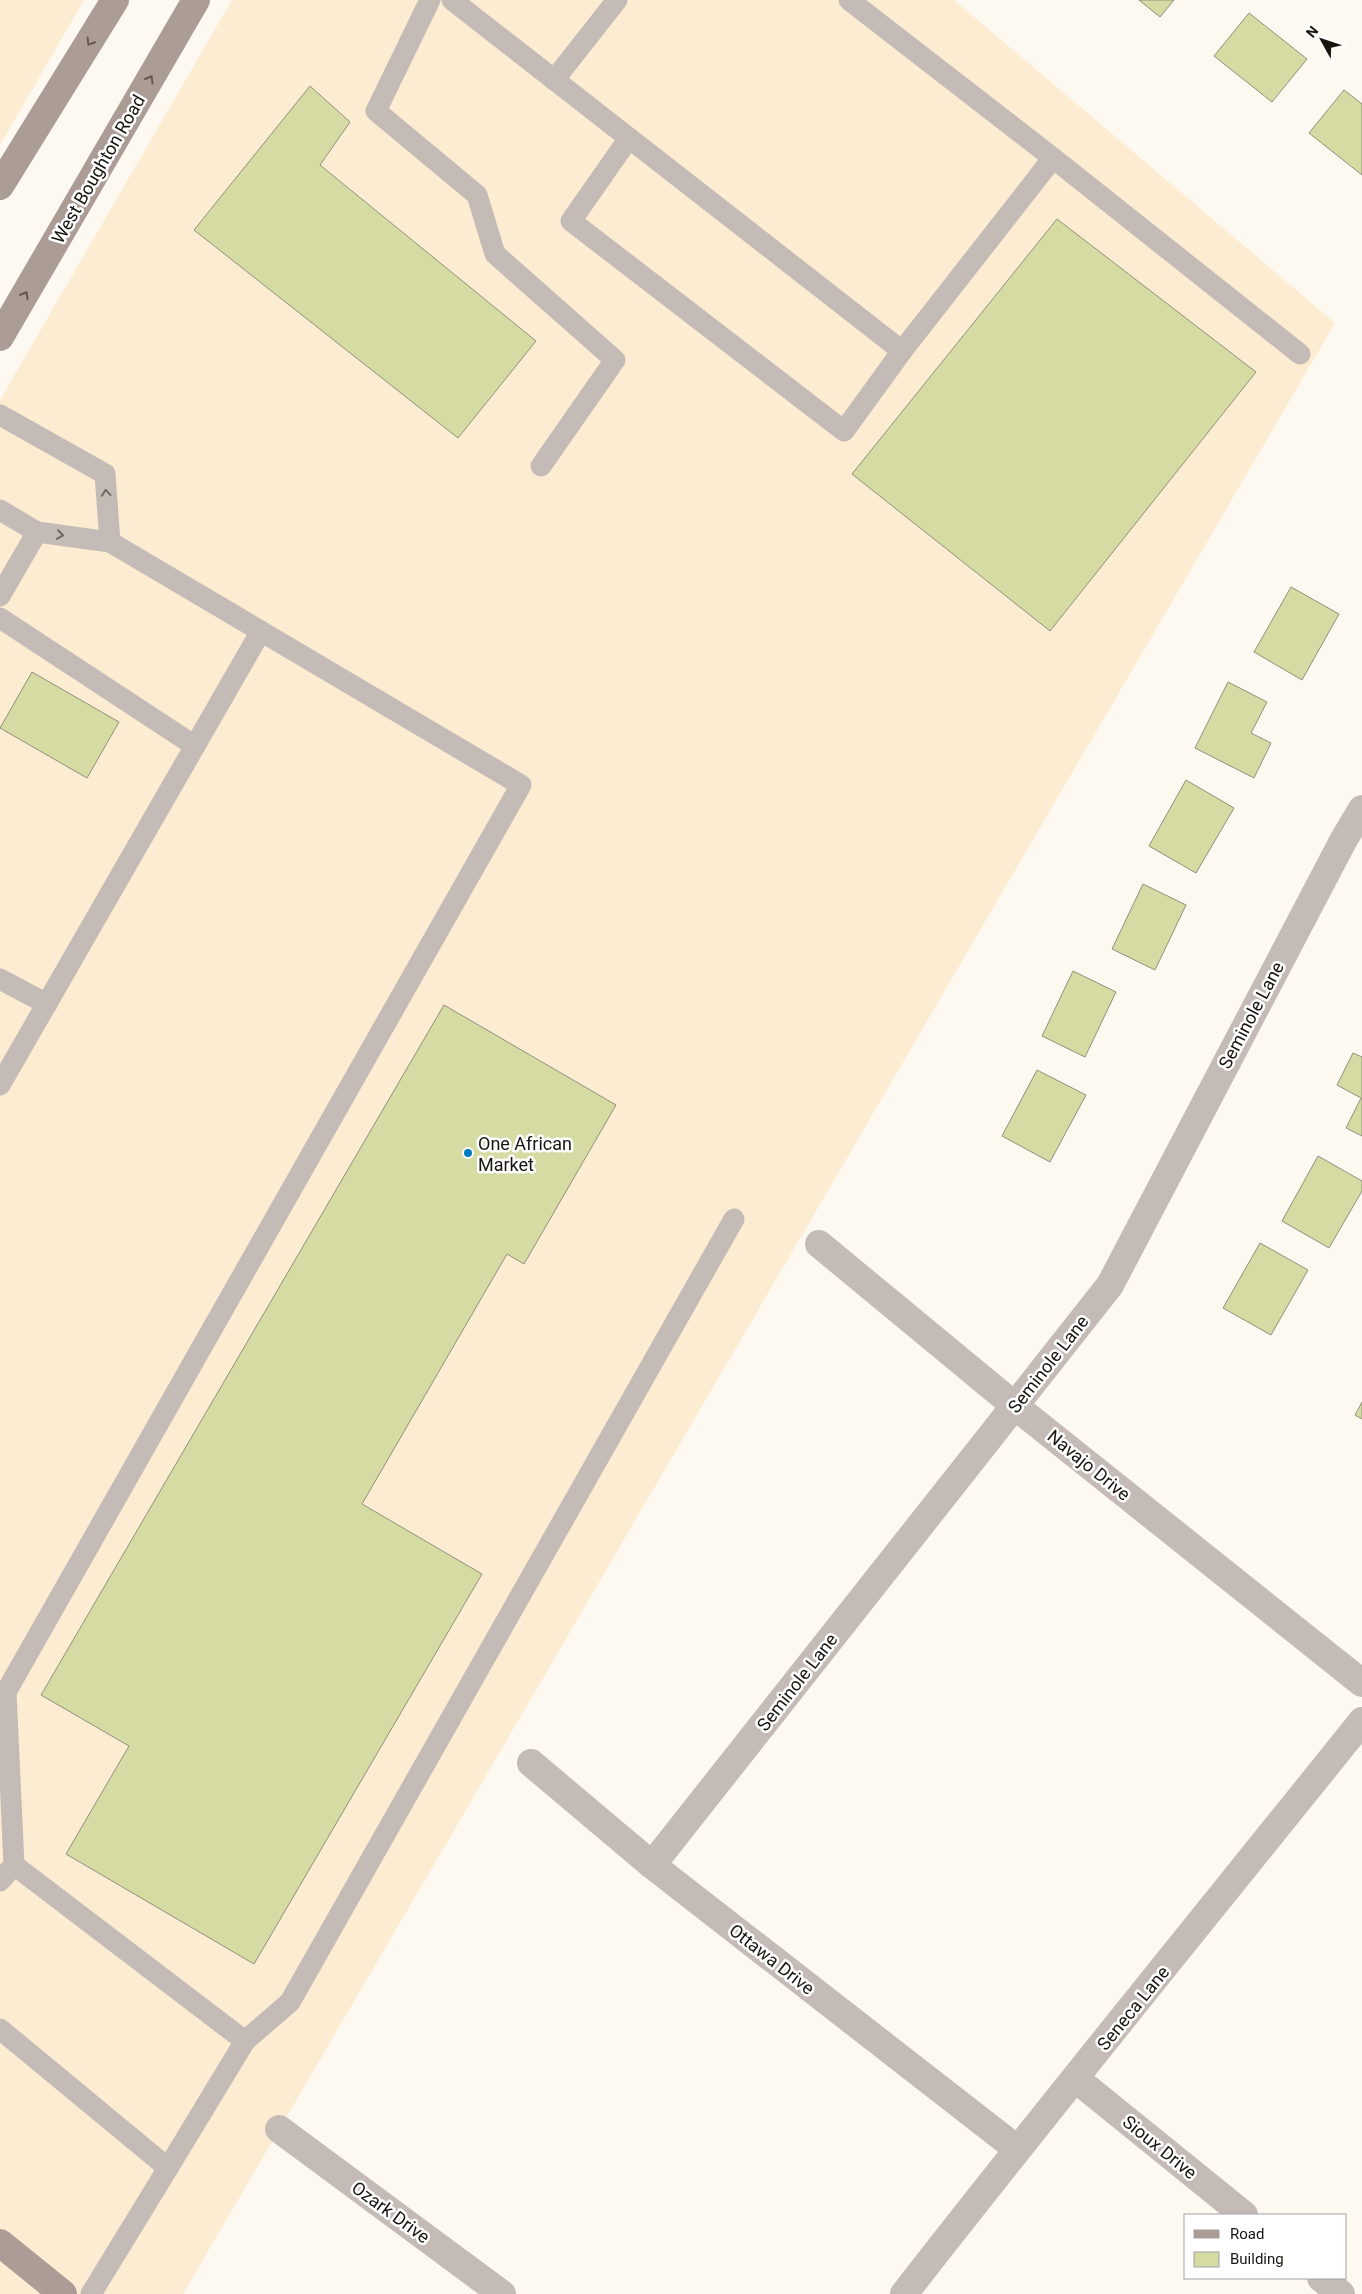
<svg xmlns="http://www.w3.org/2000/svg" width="1362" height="2294" font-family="Roboto,sans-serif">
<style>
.built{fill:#fcecd1}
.building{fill:#d5dba3;stroke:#8f917d}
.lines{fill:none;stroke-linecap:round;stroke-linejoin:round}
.lane{stroke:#c5bbb6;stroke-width:21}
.street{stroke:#c5bbb6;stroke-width:28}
.secondary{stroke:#ab9c96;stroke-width:28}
.oneway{stroke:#625852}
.oneway2{stroke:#6f6862}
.poi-dot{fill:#0378c2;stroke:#fff;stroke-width:2}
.labels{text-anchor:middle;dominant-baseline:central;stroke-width:5;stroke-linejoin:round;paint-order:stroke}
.street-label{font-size:18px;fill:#19150e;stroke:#fff}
.poi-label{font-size:18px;fill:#19150e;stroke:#fff;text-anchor:start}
</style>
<rect width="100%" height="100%" fill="#fdf8f0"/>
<g class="built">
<path d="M0 0H84L0 145Z"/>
<path d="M232 0H954L1335 323 183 2294H0V400Z"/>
</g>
<g class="building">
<path d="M1139 0H1174L1160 17Z"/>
<path d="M1249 13 1307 59 1272 102 1214 56Z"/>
<path d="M310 86 350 122 320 165 536 341 458 438 194 230Z"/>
<path d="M1344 90 1362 104V175L1309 133Z"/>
<path d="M1057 219 1256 372 1050 631 852 474Z"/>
<path d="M1291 587 1339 614 1302 680 1254 652Z"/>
<path d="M32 672 119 722 87 778 0 728Z"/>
<path d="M1228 682 1267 702 1251 733 1271 743 1254 778 1195 748Z"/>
<path d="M1186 780 1234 808 1196 873 1149 846Z"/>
<path d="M1143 884 1186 905 1155 970 1112 949Z"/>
<path d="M1073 971 1116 992 1085 1057 1042 1036Z"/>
<path d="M444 1005 616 1105 524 1264 507 1254 362 1504 482 1574 254 1964 66 1854 129 1746 41 1695Z"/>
<path d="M1353 1053 1362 1057V1136L1346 1128 1361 1098 1337 1085Z"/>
<path d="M1037 1070 1086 1095 1050 1162 1002 1136Z"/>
<path d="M1318 1156 1362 1181V1191L1329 1248 1282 1221Z"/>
<path d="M1260 1243 1308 1270 1271 1335 1223 1308Z"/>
<path d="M1362 1402V1419L1355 1415Z"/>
</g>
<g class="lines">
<g class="lane">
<path d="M430 0 376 111 477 195 495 254 615 360 541 466"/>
<path d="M452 0 902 351 1053 158 849 0"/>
<path d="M554 80 617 0"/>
<path d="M629 138 571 221 844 431 902 351"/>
<path d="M1053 158 1300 354"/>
<path d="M0 415 105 474 110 542"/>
<path d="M0 510 37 532 110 542 521 785 6 1692 14 1865 0 1881"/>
<path d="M0 596 37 532"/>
<path d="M0 618 195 746"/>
<path d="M0 979 47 1004"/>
<path d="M0 1085 261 631"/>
<path d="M14 1865 245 2041 168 2168"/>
<path d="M0 2029 168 2168 91 2294"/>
<path d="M245 2041 290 2002 734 1219"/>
</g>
<g class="street">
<path d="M819 1244 1015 1406 1362 1683"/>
<path d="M531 1763 652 1865 1017 2149"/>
<path d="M652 1865 1110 1285 1343 841 1362 809"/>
<path d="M1076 2079 1244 2215"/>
<path d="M279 2129 502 2294"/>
<path d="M1321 2278 1341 2294"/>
<path d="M904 2294C1054 2101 1209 1912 1362 1721"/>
</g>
<g class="secondary">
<path d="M0 186 115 0"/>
<path d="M0 337 196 0"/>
<path d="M0 2243 63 2294"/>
</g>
</g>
<defs><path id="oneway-chevron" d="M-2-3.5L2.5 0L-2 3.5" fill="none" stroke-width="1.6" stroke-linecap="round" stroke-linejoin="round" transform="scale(1.25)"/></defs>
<g class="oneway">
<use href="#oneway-chevron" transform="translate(90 42) rotate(122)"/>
<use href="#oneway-chevron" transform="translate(150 79) rotate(-60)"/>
<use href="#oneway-chevron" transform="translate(25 295) rotate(-60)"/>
</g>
<g class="oneway2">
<use href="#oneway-chevron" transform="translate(106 493) rotate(-94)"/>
<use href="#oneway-chevron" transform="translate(60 535) rotate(8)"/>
</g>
<circle class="poi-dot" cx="468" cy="1153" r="5"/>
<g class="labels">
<g class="street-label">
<text transform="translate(98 169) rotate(-60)">West Boughton Road</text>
<text transform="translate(1251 1015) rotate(-62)">Seminole Lane</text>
<text transform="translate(1048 1364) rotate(-52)">Seminole Lane</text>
<text transform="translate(1089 1465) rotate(39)">Navajo Drive</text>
<text transform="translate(797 1682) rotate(-52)">Seminole Lane</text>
<text transform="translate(772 1959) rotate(38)">Ottawa Drive</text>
<text transform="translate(1133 2008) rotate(-51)">Seneca Lane</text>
<text transform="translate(1160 2147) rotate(39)">Sioux Drive</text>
<text transform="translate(391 2212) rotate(36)">Ozark Drive</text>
</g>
<g class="poi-label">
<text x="478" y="1143">One African<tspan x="478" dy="21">Market</tspan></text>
</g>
</g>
<rect x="1184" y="2214" width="162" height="65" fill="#ffffff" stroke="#a3a19f"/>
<rect x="1194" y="2230" width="25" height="8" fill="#ab9c96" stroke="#a3a19f"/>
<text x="1230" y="2239" font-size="15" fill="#19150e">Road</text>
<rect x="1194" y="2252" width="25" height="15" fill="#d5dba3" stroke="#a3a19f"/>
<text x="1230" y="2264" font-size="15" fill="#19150e">Building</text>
<g transform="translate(1322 40) rotate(310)" stroke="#ffffff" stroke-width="4" paint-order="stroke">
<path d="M0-4L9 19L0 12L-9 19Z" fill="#19150e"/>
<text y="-8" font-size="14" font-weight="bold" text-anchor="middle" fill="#19150e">N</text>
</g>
</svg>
